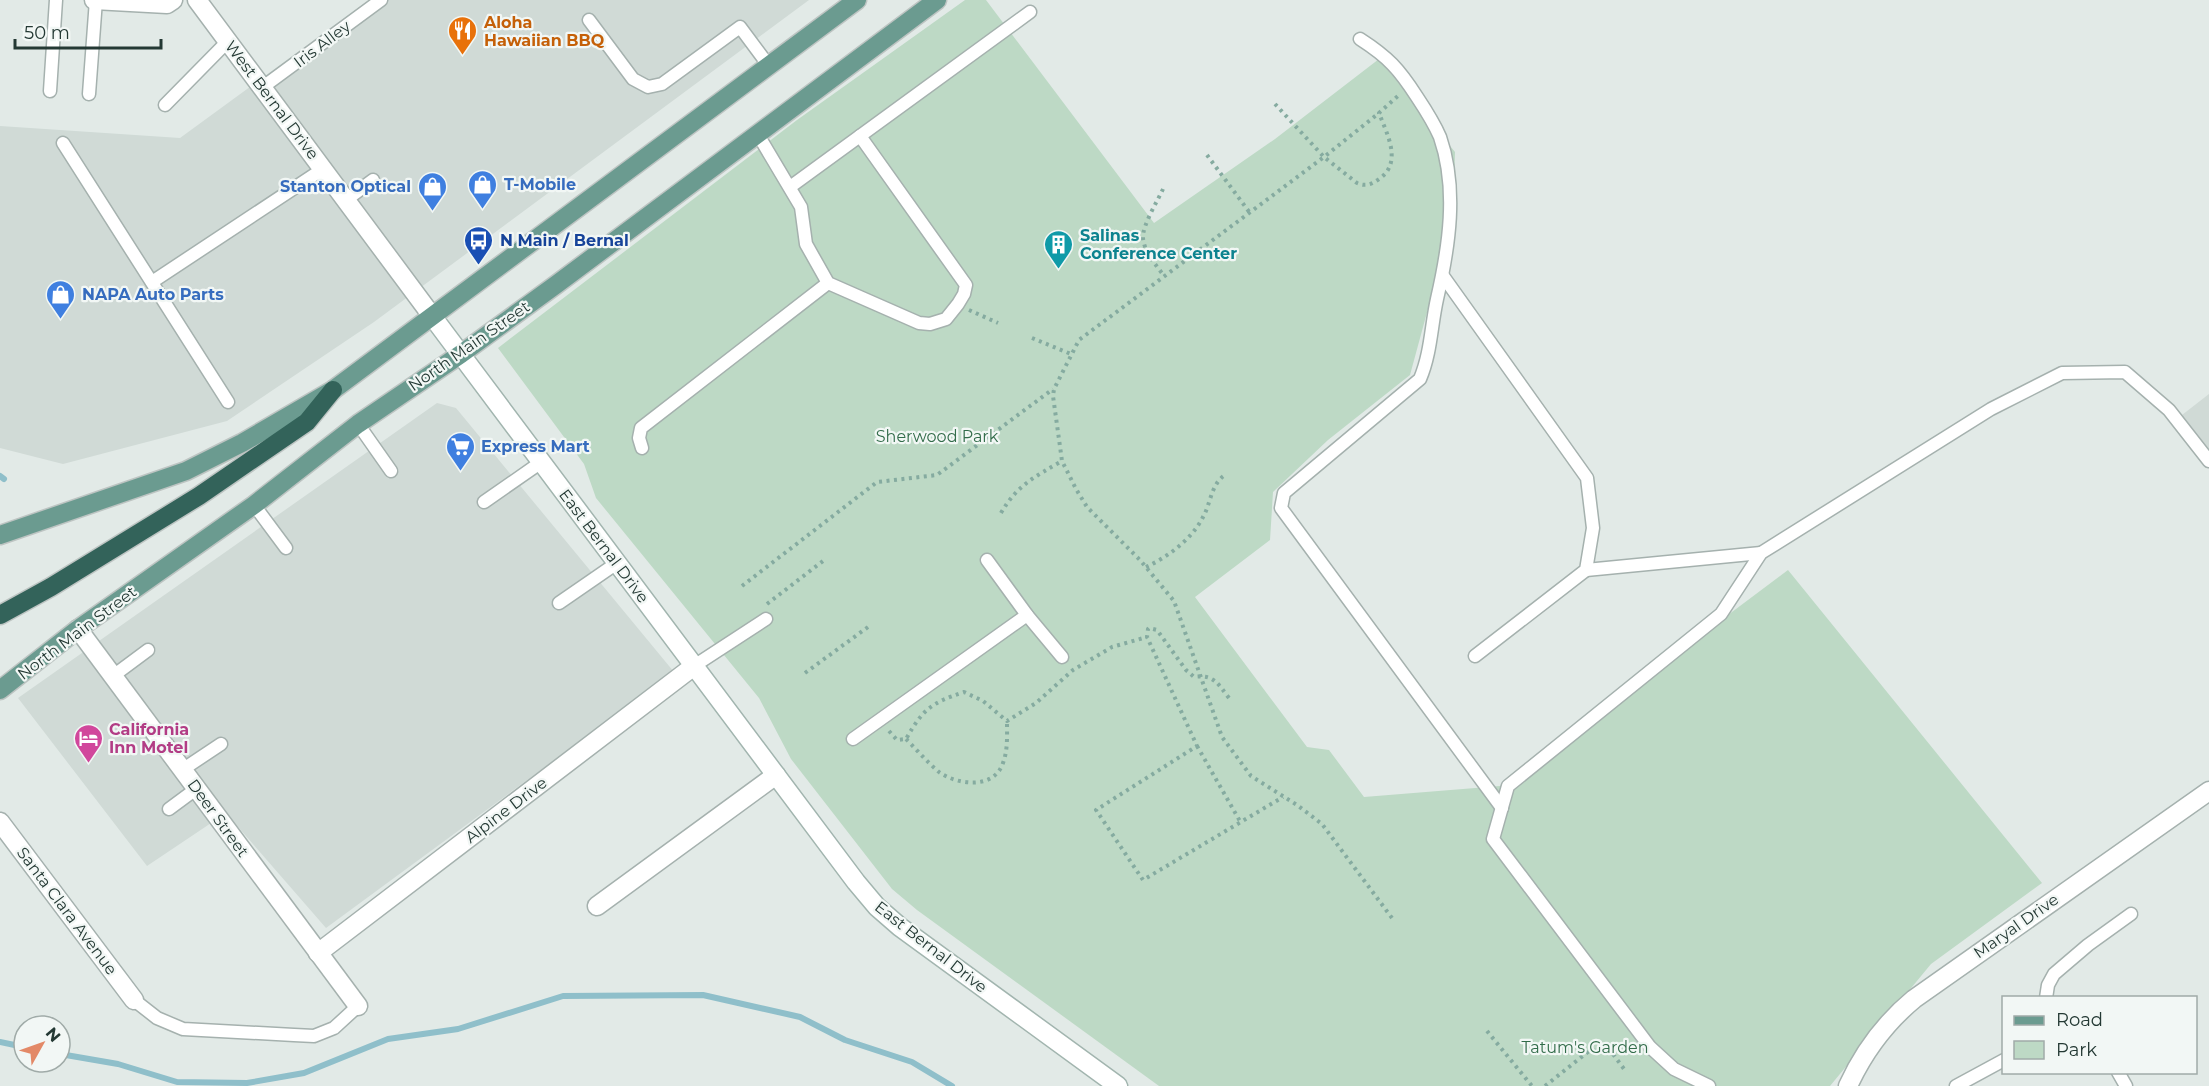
<svg xmlns="http://www.w3.org/2000/svg" width="2209" height="1086" font-family="Montserrat,sans-serif">
<style>
.built{fill:#d0dad6}
.green{fill:#bdd9c5}
.lines{fill:none;stroke-linecap:round;stroke-linejoin:round}
.stream{stroke:#8fbfca;stroke-width:6}
.service-casing{stroke:#a5b1ae;stroke-width:15}
.minor-casing{stroke:#a5b1ae;stroke-width:21}
.tertiary-casing{stroke:#a5b1ae;stroke-width:21}
.secondary-casing{stroke:#a2b5af;stroke-width:21}
.primary-casing{stroke:#bdc4c2;stroke-width:21}
.motorway-casing{stroke:#bdc4c2;stroke-width:21}
.path{stroke:#85aba0;stroke-width:4;stroke-dasharray:3 4.5;stroke-linecap:butt}
.service{stroke:#fff;stroke-width:12}
.minor{stroke:#fff;stroke-width:18}
.tertiary{stroke:#fff;stroke-width:18}
.secondary{stroke:#fff;stroke-width:18}
.primary{stroke:#6b9b90;stroke-width:18}
.motorway{stroke:#33635a;stroke-width:18}
.labels{text-anchor:middle;dominant-baseline:central;stroke-width:4.5;stroke-linejoin:round;paint-order:stroke}
.food-label{font-size:16px;font-weight:bold;fill:#c56008;stroke:#f2f7f5;text-anchor:start}
.street-label{font-size:16px;fill:#243934;stroke:#f2f7f5}
.shop-label{font-size:16px;font-weight:bold;fill:#366cbe;stroke:#f2f7f5;text-anchor:start}
.culture-label{font-size:16px;font-weight:bold;fill:#0d838f;stroke:#f2f7f5;text-anchor:start}
.transit-label{font-size:16px;font-weight:bold;fill:#164399;stroke:#f2f7f5;text-anchor:start}
.park-label{font-size:16px;fill:#326c4a;stroke:#f2f7f5}
.hotel-label{font-size:16px;font-weight:bold;fill:#b23c85;stroke:#f2f7f5;text-anchor:start}
</style>
<rect width="100%" height="100%" fill="#e2eae7"/>
<g class="built">
<path d="M369 0H809L374 322 227 421 63 464 0 448V126L180 138Z"/>
<path d="M2209 394V449L2182 415Z"/>
<path d="M437 403 456 408 674 672 326 928 226 813 147 866 18 698Z"/>
</g>
<path class="green" d="M965 0H986L1154 223 1275 139 1379 59 1455 152 1453 235 1429 305 1410 375 1328 440 1273 492 1270 540 1195 597 1307 747 1329 750 1364 797 1500 786 1788 570 2042 883 1931 964 1830 1086H1159L917 910 892 889 791 759 759 698 596 498 584 464 498 348 797 120Z"/>
<g class="lines">
<g class="stream">
<path d="M0 476 4 479"/>
<path d="M0 1042 24 1047"/>
<path d="M60 1054 118 1064 177 1082 247 1083 304 1073 388 1039 458 1029 563 996 703 995 800 1017 845 1040 912 1062 952 1086"/>
</g>
<defs>
<g id="service">
<path d="M589 20 633 79 648 87 662 84 740 27 769 66"/>
<path d="M1360 39C1388 57 1399 69 1417 97 1425 109 1434 123 1440 137 1458 189 1449 247 1437 299 1431 326 1431 353 1420 379L1284 493 1281 508 1502 808"/>
<path d="M263 87 381 0"/>
<path d="M50 91 56 0"/>
<path d="M89 94 96 0"/>
<path d="M165 105 228 41"/>
<path d="M757 133 801 207 806 244 828 283 919 323 930 324 946 319 958 304 964 294 966 285 860 136"/>
<path d="M63 143 228 402"/>
<path d="M790 187 1030 12"/>
<path d="M346 200 373 180"/>
<path d="M1443 276 1587 478 1593 528 1586 570 1475 656"/>
<path d="M152 282 323 169"/>
<path d="M358 424 391 471"/>
<path d="M642 448 639 438 641 428 828 283"/>
<path d="M484 502 540 463"/>
<path d="M254 505 286 548"/>
<path d="M987 560 1027 615 1062 657"/>
<path d="M1586 570 1761 553"/>
<path d="M559 603 617 563"/>
<path d="M694 666 766 619"/>
<path d="M113 676 148 650"/>
<path d="M853 739 1027 615"/>
<path d="M182 770 221 744"/>
<path d="M169 809 196 789"/>
<path d="M2046 998 2048 985 2054 974 2088 945 2131 914"/>
<path d="M134 1000 157 1018 183 1029 294 1035 314 1036 334 1028 358 1006"/>
<path d="M2118 1072 2126 1086"/>
<path d="M1709 1086 1674 1069 1650 1047 1493 839 1508 786 1721 614 1761 553 1991 409 2062 373 2125 372 2169 410 2209 461"/>
<path d="M1956 1086 2004 1060"/>
</g>
<g id="minor">
<path d="M94 0 167 4 173 0"/>
<path d="M197 0 432 316"/>
<path d="M78 629 358 1006"/>
<path d="M0 822 134 1000"/>
<path d="M597 906 776 775"/>
<path d="M318 953 694 666"/>
</g>
<path id="tertiary" d="M1848 1086C1864 1051 1885 1023 1914 999L2209 791"/>
<path id="secondary" d="M432 316 856 882 877 907 900 927 1118 1086"/>
<g id="primary">
<path d="M0 535 186 471 242 443 333 390 857 0"/>
<path d="M0 690 78 629 254 505 358 424 461 354 557 284 937 0"/>
</g>
<path id="motorway" d="M0 615 51 587 199 496 307 422 333 390"/>
</defs>
<use href="#service" class="service-casing"/>
<use href="#minor" class="minor-casing"/>
<use href="#tertiary" class="tertiary-casing"/>
<use href="#secondary" class="secondary-casing"/>
<use href="#primary" class="primary-casing"/>
<use href="#motorway" class="motorway-casing"/>
<g class="path">
<path d="M1275 104 1324 157 1379 113"/>
<path d="M1207 155 1250 213"/>
<path d="M1163 189C1158 200 1142 226 1143 238 1144 252 1157 266 1164 276"/>
<path d="M969 310 998 323"/>
<path d="M1032 338 1071 354"/>
<path d="M1001 513C1017 485 1036 476 1062 461"/>
<path d="M1146 567C1168 557 1192 539 1203 517 1211 503 1211 484 1225 475"/>
<path d="M742 586 877 482 937 475 1053 389"/>
<path d="M767 604 823 561"/>
<path d="M805 673 868 627"/>
<path d="M1229 698C1218 684 1214 674 1194 677L1186 670 1157 630 1149 628 1148 629 1147 637 1197 746 1096 810 1143 880 1283 797"/>
<path d="M889 731 897 740 906 739C923 709 931 703 964 692L983 701 1007 721 1036 703 1073 670 1112 647 1147 637"/>
<path d="M906 739C917 750 927 762 939 772 957 785 994 790 1003 763 1008 750 1007 735 1007 721"/>
<path d="M1197 746 1241 823"/>
<path d="M1392 918 1322 824 1297 805 1251 776 1222 737 1174 601 1140 560 1087 507 1076 489 1062 461 1053 396 1054 389 1079 340 1324 157 1357 183C1366 187 1372 184 1379 179 1403 163 1387 134 1379 113L1398 96"/>
<path d="M1487 1031 1532 1086"/>
<path d="M1545 1086 1589 1051 1610 1050 1624 1069"/>
</g>
<use href="#service" class="service"/>
<use href="#minor" class="minor"/>
<use href="#tertiary" class="tertiary"/>
<use href="#secondary" class="secondary"/>
<use href="#primary" class="primary"/>
<use href="#motorway" class="motorway"/>
</g>
<defs>
<symbol id="restaurant-pin" viewBox="-11 -11 22 30"><path d="M0 17L-7.5 6A9.5 9.5 0 1 1 7.5 6Z" fill="#e8710a" stroke="#f2f7f5"/><path d="M-5-6h1v4h1v-4h1v4h1v-4h1v5L-1.5 .5V6h-2V.5L-5-1ZM5-6V6H3V1.5H1.5Q1.5-4 5-6Z" fill="#fff"/></symbol>
<symbol id="shop-pin" viewBox="-11 -11 22 30"><path d="M0 17L-7.5 6A9.5 9.5 0 1 1 7.5 6Z" fill="#3f7fe0" stroke="#f2f7f5"/><path d="M-5-2.5h2.3a2.7 3.5 0 0 1 5.4 0H5L5.5 6h-11ZM-1.5-2.5h3a1.5 2.3 0 0 0-3 0Z" fill="#fff"/></symbol>
<symbol id="bus-pin" viewBox="-11 -11 22 30"><path d="M0 17L-7.5 6A9.5 9.5 0 1 1 7.5 6Z" fill="#1a4fb4" stroke="#f2f7f5"/><path d="M-5-6H5V4H4V6H2V4H-2V6H-4V4H-5ZM-3.5-4V0h7V-4ZM-3.5 1.2v1.5H-2V1.2ZM2 1.2v1.5H3.5V1.2Z" fill="#fff"/></symbol>
<symbol id="building-pin" viewBox="-11 -11 22 30"><path d="M0 17L-7.5 6A9.5 9.5 0 1 1 7.5 6Z" fill="#0f9aa8" stroke="#f2f7f5"/><path d="M-4-6H4V6H1V3H-1V6H-4ZM-2.5-4.3h1.7v1.8h-1.7ZM.8-4.3h1.7v1.8H.8ZM-2.5-1h1.7V.8h-1.7ZM.8-1h1.7V.8H.8Z" fill="#fff"/></symbol>
<symbol id="supermarket-pin" viewBox="-11 -11 22 30"><path d="M0 17L-7.5 6A9.5 9.5 0 1 1 7.5 6Z" fill="#3f7fe0" stroke="#f2f7f5"/><path d="M-6-5.5h2.5l.6 2H6L4.5 2H-2.5L-4.4-4H-6ZM-1.5 3.2a1.3 1.3 0 1 0 .1 0ZM3 3.2a1.3 1.3 0 1 0 .1 0Z" fill="#fff"/></symbol>
<symbol id="hotel-pin" viewBox="-11 -11 22 30"><path d="M0 17L-7.5 6A9.5 9.5 0 1 1 7.5 6Z" fill="#d1479c" stroke="#f2f7f5"/><path d="M-6-4.5h1.5V1H6V5H4.5V3h-9V5H-6ZM-4 0a1.8 1.8 0 1 1 3.6 0ZM.5 0V-2.5h3Q6-2.5 6 0Z" fill="#fff"/></symbol>
</defs>
<g fill-rule="evenodd">
<use href="#restaurant-pin" x="446" y="14" width="33" height="45"/>
<use href="#shop-pin" x="466" y="168" width="33" height="45"/>
<use href="#shop-pin" x="416" y="170" width="33" height="45"/>
<use href="#bus-pin" x="462" y="224" width="33" height="45"/>
<use href="#building-pin" x="1042" y="228" width="33" height="45"/>
<use href="#shop-pin" x="44" y="278" width="33" height="45"/>
<use href="#supermarket-pin" x="444" y="430" width="33" height="45"/>
<use href="#hotel-pin" x="72" y="722" width="33" height="45"/>
</g>
<g class="labels">
<g class="food-label">
<text x="484" y="22">Aloha<tspan x="484" dy="18">Hawaiian BBQ</tspan></text>
</g>
<g class="street-label">
<text transform="translate(322 44) rotate(-37)">Iris Alley</text>
<text transform="translate(272 100) rotate(53)">West Bernal Drive</text>
<text transform="translate(469 346) rotate(-35)">North Main Street</text>
<text transform="translate(604 546) rotate(53)">East Bernal Drive</text>
<text transform="translate(77 633) rotate(-37)">North Main Street</text>
<text transform="translate(506 810) rotate(-37)">Alpine Drive</text>
<text transform="translate(218 818) rotate(54)">Deer Street</text>
<text transform="translate(67 911) rotate(53)">Santa Clara Avenue</text>
<text transform="translate(2016 926) rotate(-35)">Maryal Drive</text>
<text transform="translate(931 947) rotate(38)">East Bernal Drive</text>
</g>
<g class="shop-label">
<text x="504" y="184">T-Mobile</text>
<text x="411" y="186" text-anchor="end">Stanton Optical</text>
<text x="82" y="294">NAPA Auto Parts</text>
<text x="481" y="446">Express Mart</text>
</g>
<g class="culture-label">
<text x="1080" y="235">Salinas<tspan x="1080" dy="18">Conference Center</tspan></text>
</g>
<g class="transit-label">
<text x="500" y="240">N Main / Bernal</text>
</g>
<g class="park-label">
<text x="937" y="436">Sherwood Park</text>
<text x="1585" y="1047">Tatum's Garden</text>
</g>
<g class="hotel-label">
<text x="109" y="729">California<tspan x="109" dy="18">Inn Motel</tspan></text>
</g>
</g>
<rect x="2002" y="996" width="195" height="78" fill="#f2f7f5" stroke="#a0aba8" stroke-width="1.5"/>
<rect x="2014" y="1016" width="30" height="9" fill="#6b9b90" stroke="#a0aba8" stroke-width="1.5"/>
<text x="2056" y="1026" font-size="18" fill="#243934">Road</text>
<rect x="2014" y="1041" width="30" height="18" fill="#bdd9c5" stroke="#a0aba8" stroke-width="1.5"/>
<text x="2056" y="1056" font-size="18" fill="#243934">Park</text>
<g transform="translate(42 1044) rotate(50)"><circle r="28" fill="#f2f7f5" stroke="#a0aba8" stroke-width="1.5"/>
<path d="M0-4.5L10 22L0 15L-10 22Z" fill="#e38967"/>
<text y="-9" font-size="16" font-weight="bold" text-anchor="middle" fill="#243934">N</text>
</g>
<path d="M15 39v9h146v-9" fill="none" stroke="#243934" stroke-width="3"/>
<text x="24" y="39" font-size="18" fill="#243934" stroke="#f2f7f5" stroke-width="4.5" paint-order="stroke">50 m</text>
</svg>
